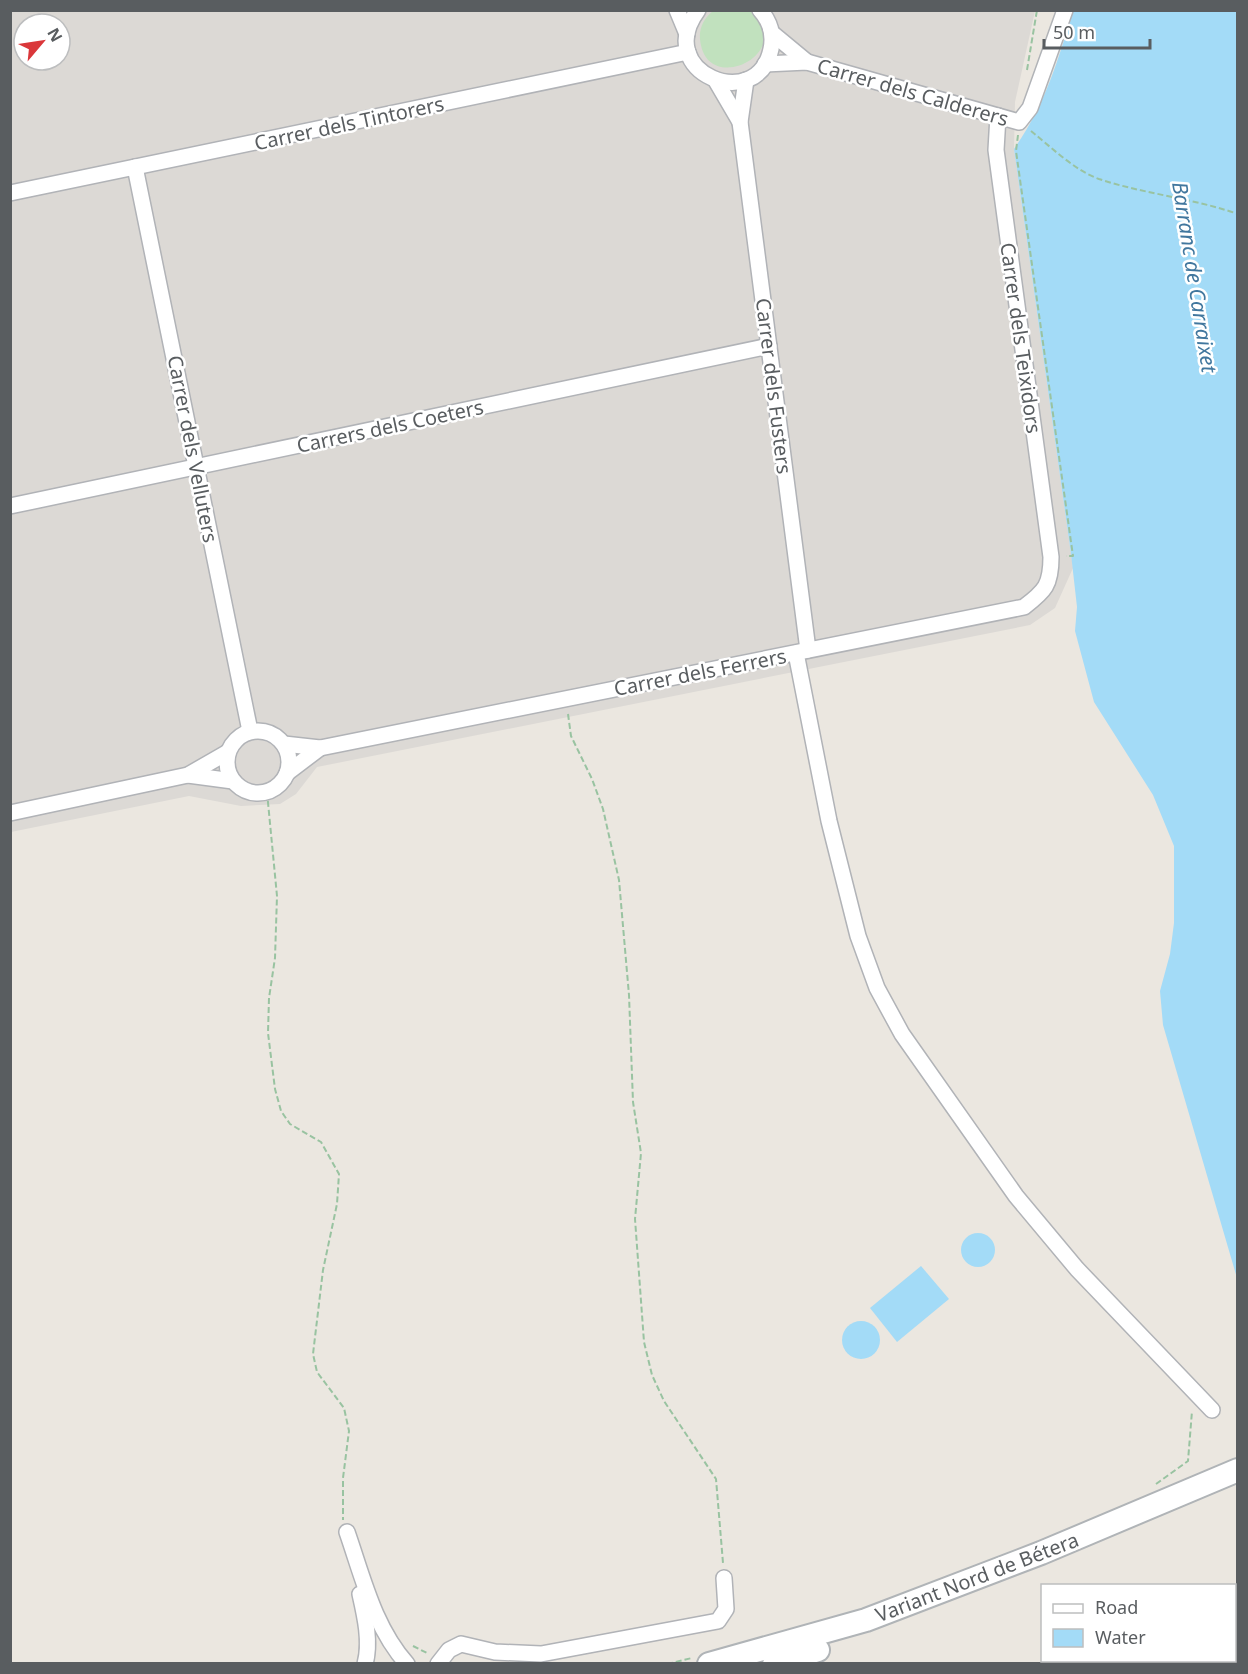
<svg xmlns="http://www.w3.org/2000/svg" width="1248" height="1674" font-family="'Noto Sans',sans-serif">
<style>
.industrial{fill:#dcd9d5;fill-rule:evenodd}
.green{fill:#c1e1be}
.water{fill:#a3dbf7}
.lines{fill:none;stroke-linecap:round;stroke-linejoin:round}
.street-casing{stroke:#b1b3b7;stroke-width:18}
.secondary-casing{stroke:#b0b4b7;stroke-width:26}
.path{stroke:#99c3a1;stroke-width:2;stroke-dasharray:6 3;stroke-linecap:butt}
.street{stroke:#fff;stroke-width:15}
.secondary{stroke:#fff;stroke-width:22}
.labels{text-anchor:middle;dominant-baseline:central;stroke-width:5;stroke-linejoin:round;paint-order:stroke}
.street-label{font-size:20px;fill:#595d60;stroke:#fff}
.water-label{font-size:21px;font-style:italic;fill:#41779e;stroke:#fff}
</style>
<rect width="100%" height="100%" fill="#ebe7e0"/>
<path class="industrial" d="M11 11H1035L1015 102 1014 149 1073 568 1055 608 1030 625 317 767 296 794 280 804 241 806 189 796 11 832ZM24 24H60V60H24Z"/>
<path class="green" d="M713 11H750C800 52 705 99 700 39 699 28 704 18 713 11Z"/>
<g class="water">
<path d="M1073 11H1237V1278L1163 1025 1160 991 1170 954 1174 923V846L1153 795 1094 702 1075 631 1077 607 1071 554 1014 149C1046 103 1057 63 1073 11Z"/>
<circle cx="978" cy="1250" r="17"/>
<path d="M921 1266 949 1299 897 1342 870 1308Z"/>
<circle cx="861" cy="1340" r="19"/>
</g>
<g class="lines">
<defs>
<g id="street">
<path d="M677 10 687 34"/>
<path d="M698 10C651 73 758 115 771 49 774 35 770 21 760 10"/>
<path d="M772 33 807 62"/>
<path d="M765 64 807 62 1019 122 1030 108 1065 10"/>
<path d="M746 80 740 122 808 650"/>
<path d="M716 81 740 122"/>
<path d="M135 167 250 731"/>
<path d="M10 193 688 52"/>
<path d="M10 506 769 346"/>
<path d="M796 653 829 821 858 936 877 988 902 1034 1016 1196 1077 1269 1212 1410"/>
<circle cx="258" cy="762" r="31"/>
<path d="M284 744 320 748 1024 607C1045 591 1051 585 1051 557L996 150 998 116"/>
<path d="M287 773 320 748"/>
<path d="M188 775 233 781"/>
<path d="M10 813 188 775 228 752"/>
<path d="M347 1532C363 1578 374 1627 407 1664"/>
<path d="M360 1594C365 1616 371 1642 365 1664"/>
<path d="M438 1664 449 1650 461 1644 495 1652 541 1654 718 1621 726 1609 724 1578"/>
</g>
<g id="secondary">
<path d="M709 1664 866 1620 1041 1553 1238 1470"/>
<path d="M774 1664 818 1650"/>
</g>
</defs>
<use href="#street" class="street-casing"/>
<use href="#secondary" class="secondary-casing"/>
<g class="path">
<path d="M1027 70 1037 10"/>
<path d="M1031 131C1051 147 1074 170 1099 179 1144 194 1192 198 1238 214"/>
<path d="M1018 135 1016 151 1073 556H1066"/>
<path d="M568 714 571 736 592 779 603 809 619 880 629 995 633 1102 641 1153 635 1219 644 1342 652 1375 664 1401 716 1479 723 1563"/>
<path d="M267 792 277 896 275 958 269 998 268 1033 275 1089 281 1111 290 1124 321 1142 339 1174 337 1204 323 1270 313 1354 317 1372 344 1408 349 1431 343 1478V1520"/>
<path d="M1156 1484 1188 1461 1192 1411"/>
<path d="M1234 1645 1238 1644"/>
<path d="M413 1646 429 1654"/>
<path d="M1099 1660 1100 1664"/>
<path d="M667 1664 692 1658"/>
<path d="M1054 1664 1061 1660"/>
<path d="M1178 1664 1196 1660"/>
</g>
<use href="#street" class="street"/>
<use href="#secondary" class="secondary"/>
</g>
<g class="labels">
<g class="street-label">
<text transform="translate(913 92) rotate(16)">Carrer dels Calderers</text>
<text transform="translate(349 123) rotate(-12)">Carrer dels Tintorers</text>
<text transform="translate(1021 338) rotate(82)">Carrer dels Teixidors</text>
<text transform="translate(774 386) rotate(83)">Carrer dels Fusters</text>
<text transform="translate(390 426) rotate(-12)">Carrers dels Coeters</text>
<text transform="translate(193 449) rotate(79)">Carrer dels Velluters</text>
<text transform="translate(700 672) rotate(-11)">Carrer dels Ferrers</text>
<text transform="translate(977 1577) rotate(-21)">Variant Nord de Bétera</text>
</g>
<g class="water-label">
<text transform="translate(1195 277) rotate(81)">Barranc de Carraixet</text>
</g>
</g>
<rect width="1248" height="1674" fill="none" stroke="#595d60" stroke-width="24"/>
<rect x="1041" y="1584" width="195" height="78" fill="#ffffff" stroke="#bdbebf" stroke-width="1.5"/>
<rect x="1053" y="1604" width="30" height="9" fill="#ffffff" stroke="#bdbebf" stroke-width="1.5"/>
<text x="1095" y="1614" font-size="18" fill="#595d60">Road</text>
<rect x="1053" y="1629" width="30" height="18" fill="#a3dbf7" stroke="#bdbebf" stroke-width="1.5"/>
<text x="1095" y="1644" font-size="18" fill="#595d60">Water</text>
<g transform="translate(42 42) rotate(61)"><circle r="28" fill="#ffffff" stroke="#bdbebf" stroke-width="1.5"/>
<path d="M0-4.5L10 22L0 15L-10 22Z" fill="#da373a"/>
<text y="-9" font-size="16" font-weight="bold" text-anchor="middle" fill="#595d60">N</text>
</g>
<path d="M1044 39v9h106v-9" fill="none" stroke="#595d60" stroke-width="3"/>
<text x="1053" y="39" font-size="18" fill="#595d60" stroke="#ffffff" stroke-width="4.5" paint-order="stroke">50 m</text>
</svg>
